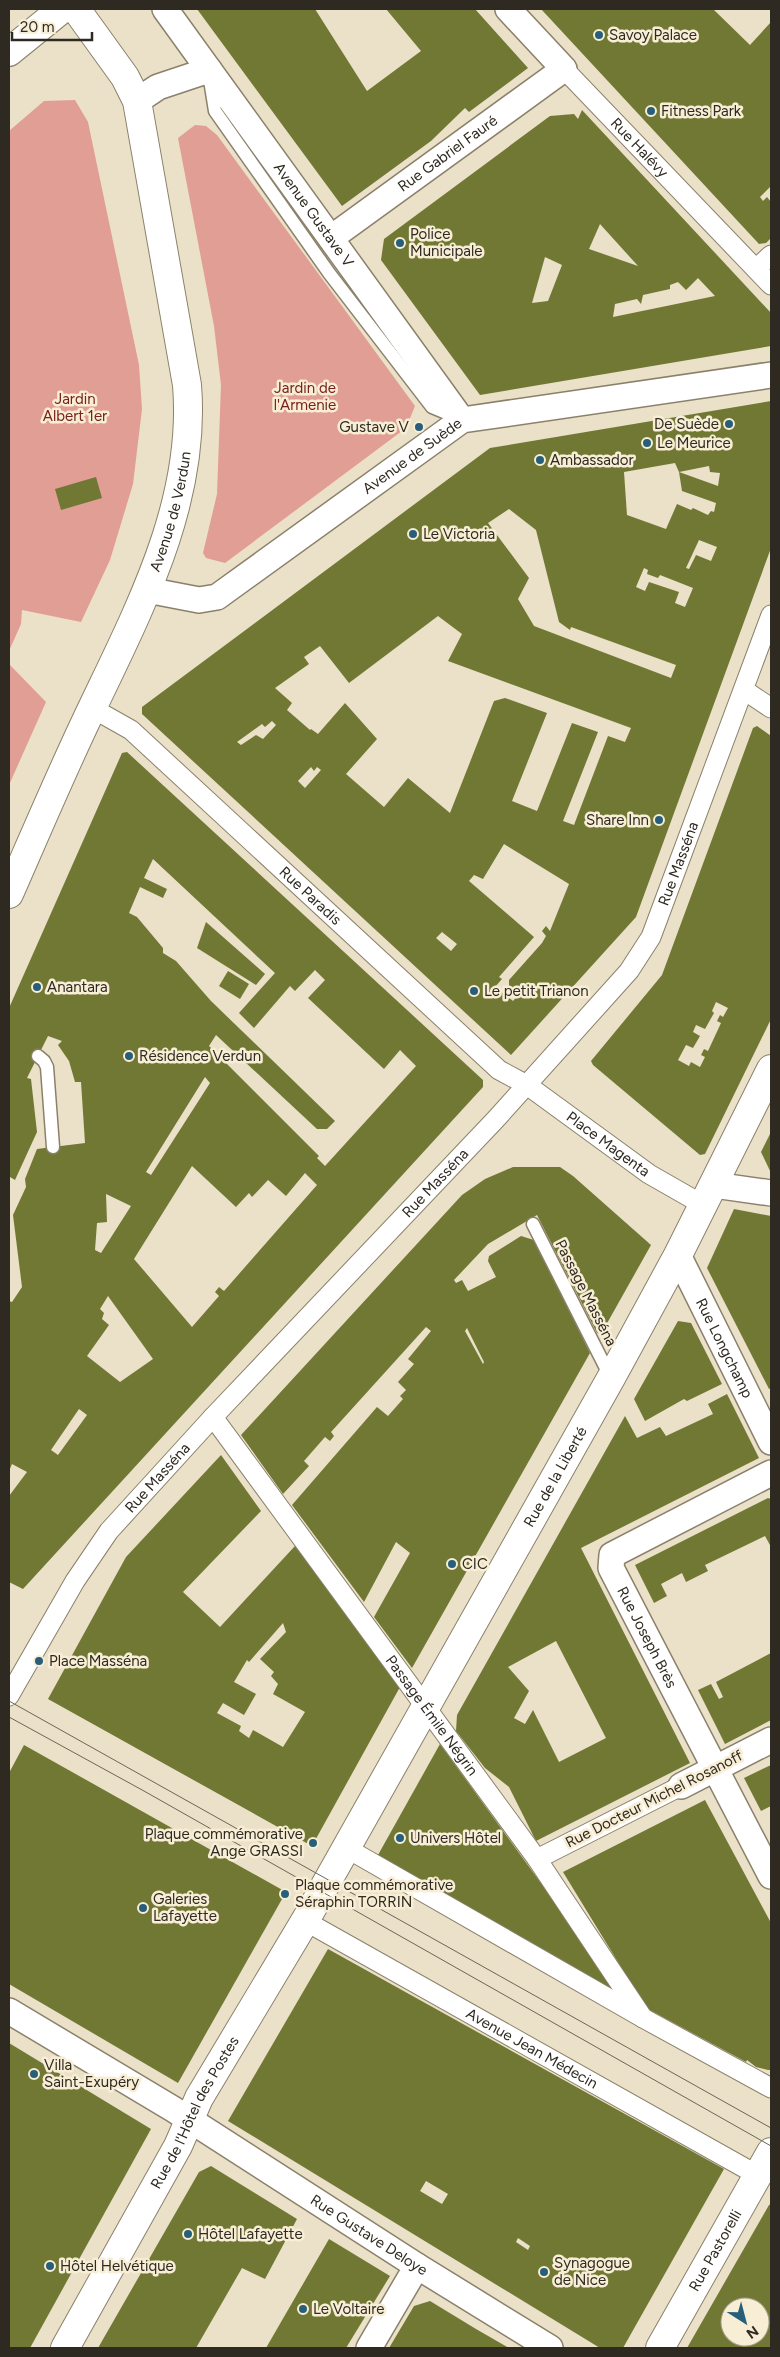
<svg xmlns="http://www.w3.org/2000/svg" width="780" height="2357" font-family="Figtree,sans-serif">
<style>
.green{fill:#e19e95}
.building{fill:#707834;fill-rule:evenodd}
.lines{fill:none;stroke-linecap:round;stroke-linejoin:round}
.service-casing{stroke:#8b816b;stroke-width:15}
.pedestrian-casing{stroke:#8b816b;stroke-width:21}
.minor-casing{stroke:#8b816b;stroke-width:28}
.tertiary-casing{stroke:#8b816b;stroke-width:30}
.secondary-casing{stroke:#8b816b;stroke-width:30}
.primary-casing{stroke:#8b816b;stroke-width:30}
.service{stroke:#fff;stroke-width:12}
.pedestrian{stroke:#fff;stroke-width:19}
.minor{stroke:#fff;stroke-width:25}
.tertiary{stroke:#fff;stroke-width:28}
.secondary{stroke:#fff;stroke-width:28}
.primary{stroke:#fff;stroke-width:28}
.tram{stroke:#6c6658;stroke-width:1}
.poi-dot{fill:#275e79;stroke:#f8edd5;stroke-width:2}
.labels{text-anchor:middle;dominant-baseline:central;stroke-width:5;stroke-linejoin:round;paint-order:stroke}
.poi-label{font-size:15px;fill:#2e2a21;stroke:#f8edd5;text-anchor:start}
.street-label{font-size:15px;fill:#2e2a21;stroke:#f8edd5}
.park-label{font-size:15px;fill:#79211c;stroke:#f8edd5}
</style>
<rect width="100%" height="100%" fill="#ebe0c8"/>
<g class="green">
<path d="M75 100 88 122 139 365 142 409 133 484 110 560 81 622 22 610 21 624 9 651V131L44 101Z"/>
<path d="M195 125 206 126 217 135 415 406 406 428 225 563 206 558 203 553 217 494 221 385 214 326 178 138Z"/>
<path d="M9 664 46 702 9 785Z"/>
</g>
<g class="building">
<path d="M197 9H315L367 91 421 51 386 9H475L528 68 469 112 465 108 431 141 342 206Z"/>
<path d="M541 9H713L750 45 771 22V186L760 197 763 201 767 197 771 202V238L766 243 759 244Z"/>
<path d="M582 110 771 313V346L480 395 381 260 384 239 550 116 574 114 578 119ZM600 224 638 266 589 249ZM545 257 562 265 548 301 532 303ZM698 278 715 296 613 317 615 304 637 299 641 304 643 295 670 289V285L678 282 686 290Z"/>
<path d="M771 401V548L636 917 511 1055 142 714V707L490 448ZM675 463 679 472 709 466 710 472 720 473 718 486 679 472 682 491 716 503 714 512 711 511 708 515 693 508 691 510 677 504 666 529 627 515 624 472ZM509 509 536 530 559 622 570 630 571 627 676 665 671 678 534 626 518 599 529 578 488 523ZM699 540 717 547 711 561 696 555 689 569 686 568ZM644 568 648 570 647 574 658 578 660 575 693 588 685 607 675 603 679 592 649 582 645 591 636 587ZM438 616 462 634 448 661 631 728 625 742 608 736 574 825 563 821 598 732 572 723 537 811 512 801 547 713 505 698 494 701 450 813 408 778 384 807 346 774 377 739 345 703 318 734 311 729 310 730 287 710 292 703 275 688 309 664 304 657 320 646 349 683ZM272 721 276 725 263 739 256 735 241 745 237 742 262 724 265 727ZM311 767 314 771 317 767 321 770 305 788 298 781ZM504 844 569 884 550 931 546 926 542 931 546 936 542 943 509 980V986L519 994 513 1001 495 987 502 979 499 977 534 937 469 881 474 875 483 879ZM442 932 457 944 451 951 436 938Z"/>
<path d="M96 477 102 498 61 510 55 489Z"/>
<path d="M757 726 771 736V1019L705 1154 700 1155 593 1065 591 1061 662 975 753 728ZM716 1002 728 1008 723 1017 720 1015 717 1021 721 1023 708 1051 704 1049 701 1055 705 1057 700 1067 691 1062 689 1066 678 1060 686 1045 693 1048 700 1036 693 1032 696 1025 705 1029 714 1013 712 1011Z"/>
<path d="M127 752 483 1080V1087L23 1589 9 1582V1496L27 1472 12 1464 9 1471V1301L12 1302 22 1287 13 1215 26 1187 25 1179 37 1149 85 1143 81 1082H75L69 1061 58 1045 62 1041 48 1036 27 1078 31 1079 37 1132 15 1180 10 1177 9 1181V1008L122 753ZM153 859 275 973 239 1013 254 1028 290 986 295 991 315 970 325 980 308 998 384 1069 400 1050 416 1066 325 1166 317 1158 319 1156 209 1046 216 1035 317 1129H327L335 1121 211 1001 176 961 163 953V948L137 917 129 913 140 887 163 898 167 889 144 878ZM205 1077 210 1083 151 1175 146 1172ZM192 1166 236 1207 249 1193 252 1197 268 1180 286 1196 305 1173 317 1185 224 1291 219 1287 215 1292 219 1296 192 1327 134 1259ZM106 1194 131 1206 101 1253 95 1250 97 1223 107 1222ZM108 1296 153 1359 120 1382 87 1356 109 1325 102 1319 104 1313 100 1309ZM79 1409 87 1415 58 1455 51 1450Z"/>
<path d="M206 922 265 974 256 985 197 948Z"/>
<path d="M228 971 249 984 240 999 219 986Z"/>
<path d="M771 1132V1173L761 1152Z"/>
<path d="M513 1167H560L573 1176 651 1245 601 1334 597 1333 537 1215 488 1244 454 1280 456 1283 462 1280 468 1291 496 1277 488 1261 489 1256 521 1236 534 1240 590 1353 412 1668 374 1617 410 1553 396 1542 364 1602 292 1505 377 1407 388 1416 403 1399 400 1396 406 1390 398 1382 414 1364 408 1359 431 1331 426 1327 331 1432 334 1436 330 1441 325 1437 304 1461 309 1466 283 1494 241 1435 462 1195 485 1179ZM467 1328 484 1362 483 1364 465 1331Z"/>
<path d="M734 1209 771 1216V1388L769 1389 707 1268Z"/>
<path d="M678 1321 691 1323 722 1384 687 1401 684 1399 645 1421 634 1399Z"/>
<path d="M727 1394 759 1458 581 1548 690 1763 536 1841 509 1787 485 1768 456 1731 457 1715 625 1416 637 1438 660 1427 666 1436 713 1414 708 1404ZM556 1641 606 1738 559 1762 533 1710 525 1724 514 1718 529 1691 508 1667Z"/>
<path d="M221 1455 261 1511 183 1592 220 1627 295 1546 400 1687 312 1846 48 1699 126 1557ZM283 1623 286 1632 260 1659 274 1672 271 1676 278 1684 273 1694 305 1712 283 1747 253 1730 249 1738 239 1731 241 1726 217 1713 223 1703 244 1715 256 1694 234 1682 247 1660 249 1662Z"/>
<path d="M768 1498 771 1499V1547L765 1536 705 1565 708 1571 686 1582 682 1573 661 1584 667 1596 654 1603 635 1565Z"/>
<path d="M771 1653V1720L725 1744 698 1690 711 1684 719 1699 723 1697 716 1682Z"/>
<path d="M440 1744 617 1988 612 1993 378 1855Z"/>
<path d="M24 1745 286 1892 178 2083 9 1984V1773Z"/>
<path d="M771 1765V1806L761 1811 744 1778Z"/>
<path d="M705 1800 771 1923V2070H768L756 2067 747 2060 746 2062 646 2008 563 1872Z"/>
<path d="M328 1949 724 2169 623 2348H600L228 2121ZM426 2181 448 2194 442 2204 420 2191ZM518 2238 530 2246 528 2250 516 2242Z"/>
<path d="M9 2043 151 2129 30 2348H9Z"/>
<path d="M211 2166 297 2219 265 2279 242 2268 196 2348H98L199 2172Z"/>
<path d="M771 2204V2348H687L769 2205ZM730 2307H760V2337H730Z"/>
<path d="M329 2239 390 2276 346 2348H266Z"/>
<path d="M430 2301 476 2329 509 2348H389L414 2306Z"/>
</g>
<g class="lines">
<defs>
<g id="service">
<path d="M210 80 215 111 329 273 432 407 456 417"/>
<path d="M38 1056 44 1061 47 1067 53 1147"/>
<path d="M533 1224 611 1378"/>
</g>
<g id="pedestrian">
<path id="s1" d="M564 69 771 285"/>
<path d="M757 268 771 255"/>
<path d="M744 690 771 708"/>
<path id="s2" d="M92 708 131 730 499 1070 527 1085 649 1174 691 1198"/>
<path id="s3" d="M213 1417 537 1859 643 2018"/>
<path id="s4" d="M9 1696 75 1581 109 1531 213 1417 496 1119 629 971 651 937 771 615"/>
<path d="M355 1853 643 2018 771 2088"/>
<path d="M537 1859 681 1786"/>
<path id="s5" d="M314 1926 750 2171"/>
</g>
<g id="minor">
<path id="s6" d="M165 9 462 420"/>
<path d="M137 101 158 87 209 70"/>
<path id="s7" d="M331 238 564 69 508 9"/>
<path id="s8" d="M147 590 199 600 217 597 462 420 771 375"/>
<path d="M714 1185 771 1193"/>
<path id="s9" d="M678 1255 771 1442"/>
<path id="s10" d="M771 1473 612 1555 611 1568 771 1876"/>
<path d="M681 1786 771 1740"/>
<path id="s11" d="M9 2011 173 2109 417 2266 550 2348"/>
<path d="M369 2348 417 2266"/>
</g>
<g id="tertiary">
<path id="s12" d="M65 2348 178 2146 199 2098 305 1921 611 1378 678 1255 771 1069"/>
</g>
<g id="secondary">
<path id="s13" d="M660 2348 771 2152"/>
</g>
<g id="primary">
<path d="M9 52 62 9"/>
<path id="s14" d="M9 894C34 837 59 778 86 721 136 615 197 505 187 385L137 101 125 77 76 9"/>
</g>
</defs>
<use href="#service" class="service-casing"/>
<use href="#pedestrian" class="pedestrian-casing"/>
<use href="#minor" class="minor-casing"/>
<use href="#tertiary" class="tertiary-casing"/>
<use href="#secondary" class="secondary-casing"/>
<use href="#primary" class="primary-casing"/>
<use href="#service" class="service"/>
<use href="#pedestrian" class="pedestrian"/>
<use href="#minor" class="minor"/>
<use href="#tertiary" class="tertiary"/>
<use href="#secondary" class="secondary"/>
<use href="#primary" class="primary"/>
<g class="tram">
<path d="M9 1701 771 2128"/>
<path d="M9 1717 144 1791 771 2146"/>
</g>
</g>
<g class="poi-dot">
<circle cx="599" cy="35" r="5"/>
<circle cx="651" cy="111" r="5"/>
<circle cx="400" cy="243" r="5"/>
<circle cx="729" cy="424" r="5"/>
<circle cx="419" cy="427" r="5"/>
<circle cx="647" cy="443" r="5"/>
<circle cx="540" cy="460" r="5"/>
<circle cx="413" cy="534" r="5"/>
<circle cx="659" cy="820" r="5"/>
<circle cx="37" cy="987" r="5"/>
<circle cx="474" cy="991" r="5"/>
<circle cx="129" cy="1056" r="5"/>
<circle cx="452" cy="1564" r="5"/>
<circle cx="39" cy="1661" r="5"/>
<circle cx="400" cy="1838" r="5"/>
<circle cx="313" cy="1843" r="5"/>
<circle cx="285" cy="1894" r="5"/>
<circle cx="143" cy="1908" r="5"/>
<circle cx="34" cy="2074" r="5"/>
<circle cx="188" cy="2234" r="5"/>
<circle cx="50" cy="2266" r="5"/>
<circle cx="544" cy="2272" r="5"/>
<circle cx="303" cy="2309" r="5"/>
</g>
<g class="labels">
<g class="poi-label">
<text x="609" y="35">Savoy Palace</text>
<text x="661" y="111">Fitness Park</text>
<text x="410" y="234">Police<tspan x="410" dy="17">Municipale</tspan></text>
<text x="719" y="424" text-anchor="end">De Suède</text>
<text x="409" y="427" text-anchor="end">Gustave V</text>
<text x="657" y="443">Le Meurice</text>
<text x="550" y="460">Ambassador</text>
<text x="423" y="534">Le Victoria</text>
<text x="649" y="820" text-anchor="end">Share Inn</text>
<text x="47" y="987">Anantara</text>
<text x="484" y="991">Le petit Trianon</text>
<text x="139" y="1056">Résidence Verdun</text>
<text x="462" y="1564">CIC</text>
<text x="49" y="1661">Place Masséna</text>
<text x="303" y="1834" text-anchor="end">Plaque commémorative<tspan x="303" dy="17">Ange GRASSI</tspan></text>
<text x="410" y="1838">Univers Hôtel</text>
<text x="295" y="1885">Plaque commémorative<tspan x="295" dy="17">Séraphin TORRIN</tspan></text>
<text x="153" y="1899">Galeries<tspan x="153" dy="17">Lafayette</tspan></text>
<text x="44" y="2065">Villa<tspan x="44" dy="17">Saint-Exupéry</tspan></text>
<text x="198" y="2234">Hôtel Lafayette</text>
<text x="554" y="2263">Synagogue<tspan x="554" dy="17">de Nice</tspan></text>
<text x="60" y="2266">Hôtel Helvétique</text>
<text x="313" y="2309">Le Voltaire</text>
</g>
<g class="street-label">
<text stroke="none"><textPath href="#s1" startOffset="109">Rue Halévy</textPath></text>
<text stroke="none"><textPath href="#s7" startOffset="144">Rue Gabriel Fauré</textPath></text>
<text stroke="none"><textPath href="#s6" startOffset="254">Avenue Gustave V</textPath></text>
<text stroke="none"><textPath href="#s8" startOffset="312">Avenue de Suède</textPath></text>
<text stroke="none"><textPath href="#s14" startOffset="416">Avenue de Verdun</textPath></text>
<text stroke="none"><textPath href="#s4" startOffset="1076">Rue Masséna</textPath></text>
<text stroke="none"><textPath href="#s2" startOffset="289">Rue Paradis</textPath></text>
<text stroke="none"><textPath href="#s2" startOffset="678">Place Magenta</textPath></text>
<text stroke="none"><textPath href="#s4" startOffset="670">Rue Masséna</textPath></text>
<text transform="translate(586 1293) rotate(63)">Passage Masséna</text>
<text stroke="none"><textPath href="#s9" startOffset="104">Rue Longchamp</textPath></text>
<text stroke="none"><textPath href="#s4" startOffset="265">Rue Masséna</textPath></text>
<text stroke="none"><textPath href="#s12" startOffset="1000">Rue de la Liberté</textPath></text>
<text stroke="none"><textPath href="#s10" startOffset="270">Rue Joseph Brès</textPath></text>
<text stroke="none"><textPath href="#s3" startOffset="370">Passage Émile Négrin</textPath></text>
<text transform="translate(654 1799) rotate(-27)">Rue Docteur Michel Rosanoff</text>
<text stroke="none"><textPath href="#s5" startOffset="250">Avenue Jean Médecin</textPath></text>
<text stroke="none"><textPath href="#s12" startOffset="269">Rue de l'Hôtel des Postes</textPath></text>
<text stroke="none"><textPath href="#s11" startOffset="424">Rue Gustave Deloye</textPath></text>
<text stroke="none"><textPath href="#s13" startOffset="112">Rue Pastorelli</textPath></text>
</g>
<g class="park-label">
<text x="305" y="388">Jardin de<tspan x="305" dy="17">l'Armenie</tspan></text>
<text x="75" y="399">Jardin<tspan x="75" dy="17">Albert 1er</tspan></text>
</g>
</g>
<rect width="780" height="2357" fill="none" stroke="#2e2a21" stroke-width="20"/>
<g transform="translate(745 2322) rotate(144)"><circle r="24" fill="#f8edd5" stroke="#a79f8d"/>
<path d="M0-4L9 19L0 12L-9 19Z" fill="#275e79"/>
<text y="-8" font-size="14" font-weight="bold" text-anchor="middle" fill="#2e2a21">N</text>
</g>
<path d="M12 32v8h80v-8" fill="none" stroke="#2e2a21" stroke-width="2.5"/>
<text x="20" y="32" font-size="15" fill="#2e2a21" stroke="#f8edd5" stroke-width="4" paint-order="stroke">20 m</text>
</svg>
